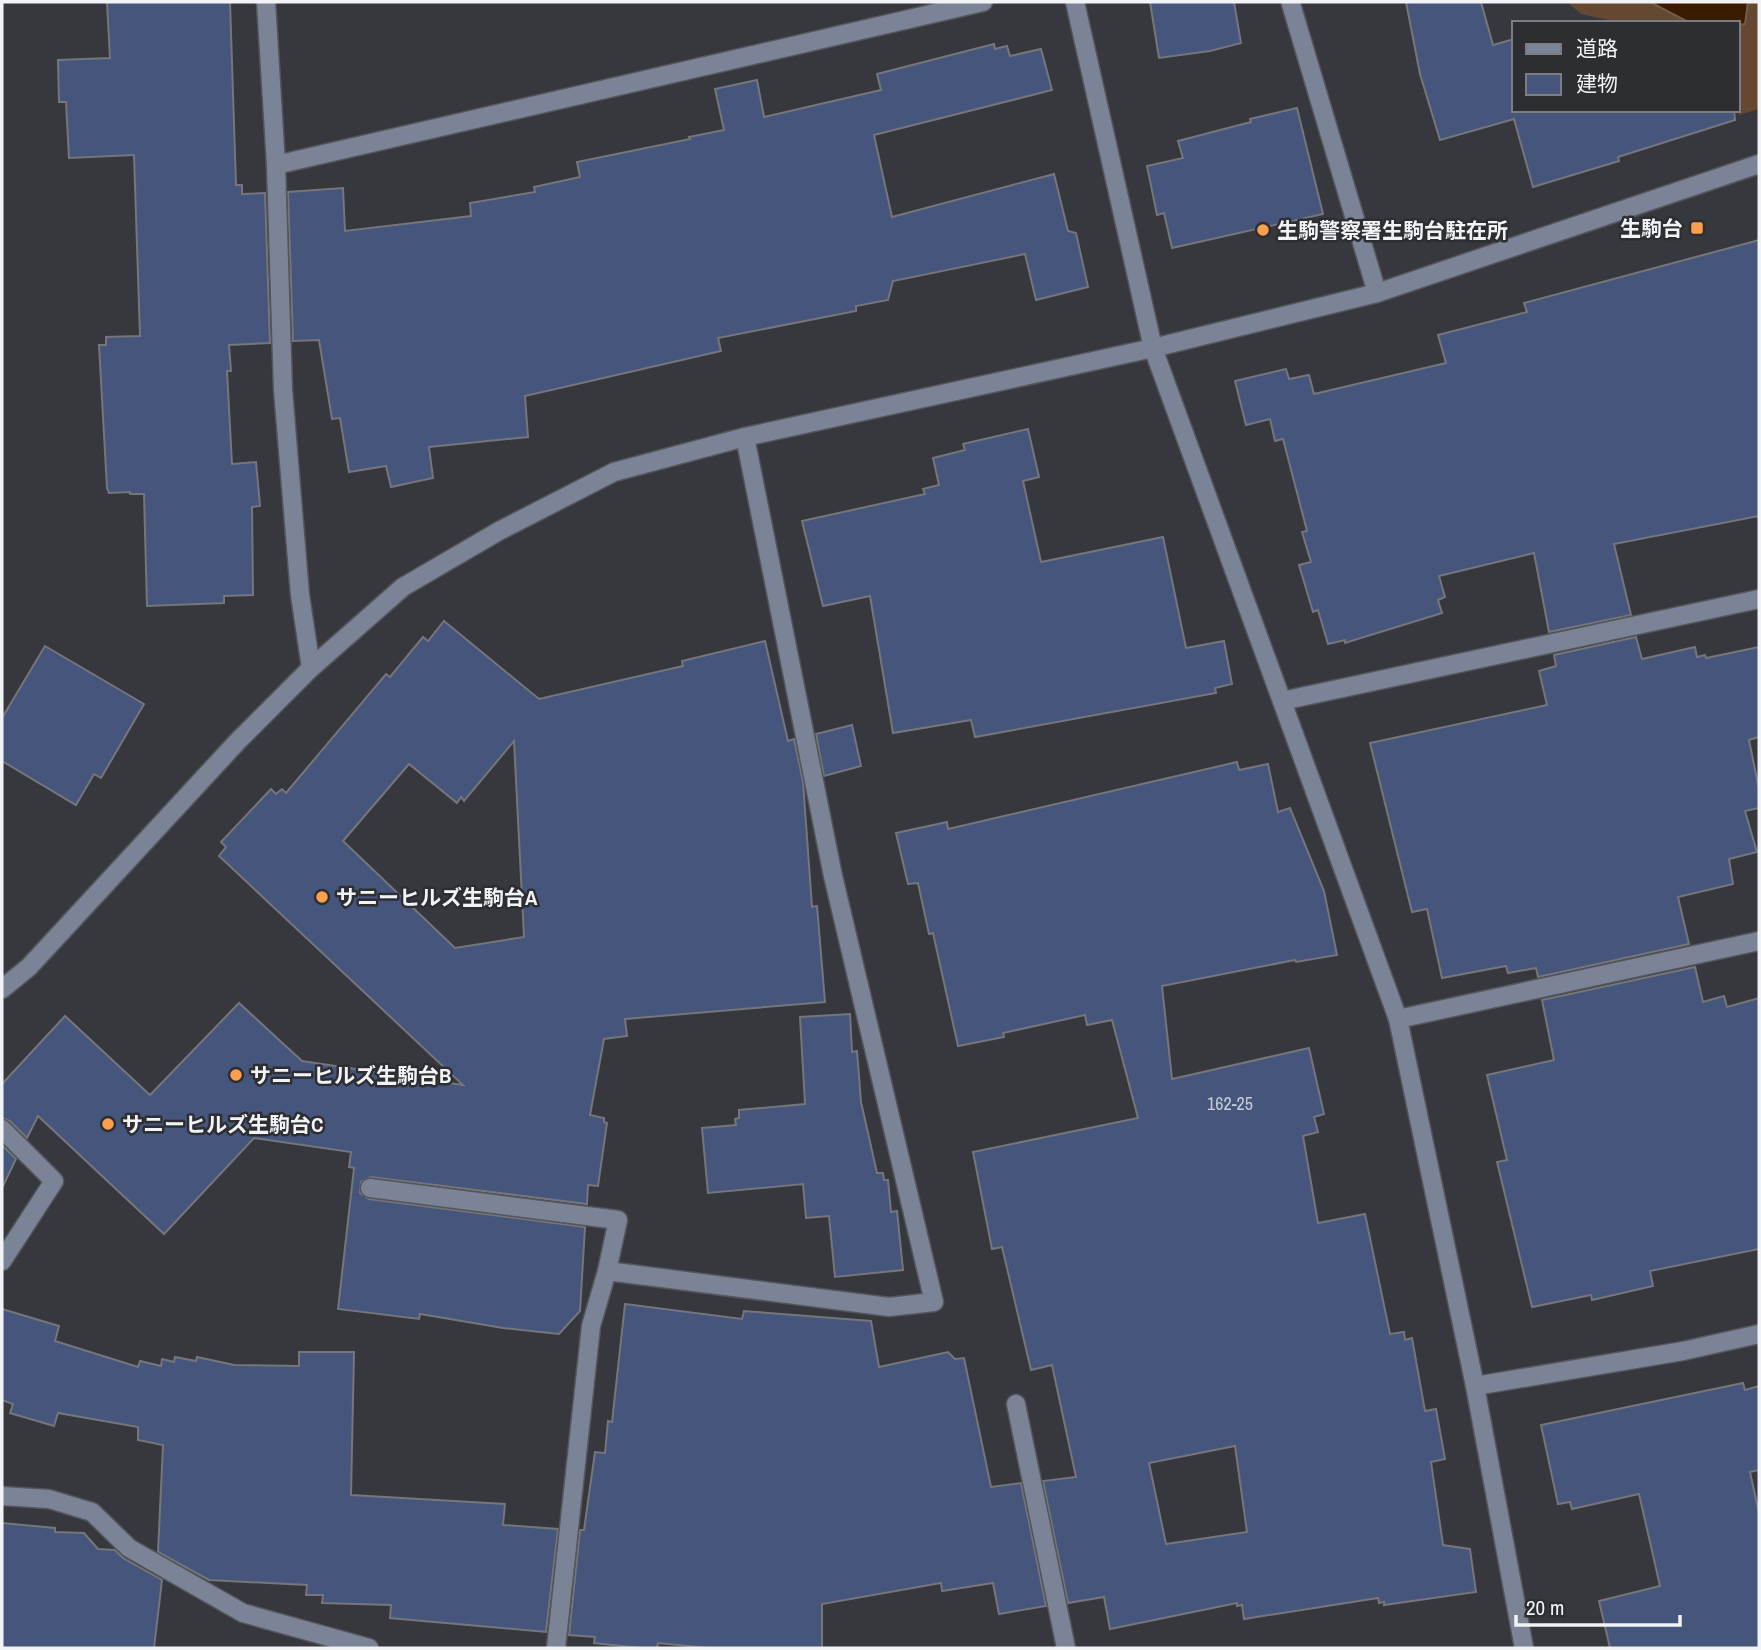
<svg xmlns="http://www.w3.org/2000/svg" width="1761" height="1650" font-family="'Archivo Narrow','Noto Sans JP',sans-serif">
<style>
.green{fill:#644831}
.water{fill:#3a1b00;stroke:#715c4a;stroke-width:2}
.building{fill:#46557b;stroke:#74767c;stroke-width:2;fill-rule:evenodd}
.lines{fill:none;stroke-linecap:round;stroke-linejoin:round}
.minor-casing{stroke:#54565b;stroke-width:21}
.minor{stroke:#7b8396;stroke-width:18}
.poi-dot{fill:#fa9f4e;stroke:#2c2e32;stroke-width:2.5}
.labels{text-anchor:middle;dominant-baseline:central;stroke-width:5;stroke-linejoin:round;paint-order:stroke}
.number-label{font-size:18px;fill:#c6ccd7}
.poi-label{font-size:21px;font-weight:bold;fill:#f1f3f6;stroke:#2c2e32;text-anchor:start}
</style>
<rect width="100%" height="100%" fill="#36383d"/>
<path class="green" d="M1567 2H1759V109L1739 115 1738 110V23H1622L1581 14Z"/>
<path class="water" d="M1650 2H1748L1745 24 1738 25V23H1690Z"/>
<g class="building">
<path d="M107 2H230L236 185H242V194L265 193 270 343 229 345 231 371H227L232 464 256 462 260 506 252 507 253 595 224 596V603L147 606 144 494H130V492L109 493 107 488 99 345H106V337L140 336 134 155 69 158 66 102H59L58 60 110 58Z"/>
<path d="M1150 2H1234L1241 43 1210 51 1159 58Z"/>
<path d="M1406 2H1481L1493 45 1514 39V110H1734L1735 120 1618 157 1619 161 1533 187 1514 119 1440 140 1420 74Z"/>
<path d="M994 44 995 49 1007 46 1010 56 1041 49 1052 90 874 135 892 217 1054 174 1068 231 1076 233 1088 287 1036 300 1025 254 893 281 888 300 856 306V311L718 338 721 351 525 396 528 437 429 447 433 478 391 487 386 466 349 472 340 418 332 419 319 340 293 341 288 192 343 188 345 231 471 216 470 203 535 192 534 187 580 177 577 162 690 139 689 137 724 130 715 89 757 80 764 117 881 90 877 74Z"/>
<path d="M1297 108 1323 214 1172 248 1164 213 1157 215 1147 166 1183 158 1178 141 1251 122 1250 119Z"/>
<path d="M1759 240V516L1614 544 1631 615 1549 632 1534 553 1439 576 1445 597 1438 600 1442 613 1345 643V640L1328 644 1318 610 1313 612 1299 565 1311 562 1302 532 1307 531 1283 439 1275 441 1270 419 1246 425 1235 381 1286 369 1289 379 1309 375 1314 394 1446 363 1438 335 1527 312 1524 303Z"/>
<path d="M1028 429 1039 477 1023 481 1041 562 1163 537 1186 648 1224 641 1232 684 1215 688 1216 693 975 737 971 720 893 733 870 596 823 606 802 521 925 494 923 489 939 485 933 458 965 450 963 444Z"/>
<path d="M444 621 539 699 683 666 682 661 765 641 788 741 794 739 803 782 812 907 817 906 825 1002 625 1019 627 1036 604 1039 590 1115 604 1118V1122L607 1123 598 1186 588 1185 587 1204 371 1177 361 1182 360 1193 369 1199 585 1227 580 1311 559 1334 503 1328 420 1314 419 1319 338 1309 354 1168 349 1167 351 1152 254 1138 164 1234 38 1116 27 1138 10 1121 2 1118V1084L65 1016 150 1095 239 1003 302 1061 463 1085 219 856 226 847 221 842 271 789 276 794 282 789 286 793 386 674 390 677 423 637 428 641ZM514 741 524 937 455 948 343 841 409 764 457 803 461 797 464 801Z"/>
<path d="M1636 637 1642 659 1695 647 1697 657 1705 655 1706 658 1759 647V737L1749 740 1759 789V808L1745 811 1757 852 1729 859 1733 884 1678 897 1689 944 1538 977 1536 968 1508 973 1506 966 1442 978 1427 909 1412 912 1370 743 1547 705 1539 671 1556 666 1554 655Z"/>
<path d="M45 646 144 704 101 778 94 774 76 805 2 761V718Z"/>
<path d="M852 725 861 766 824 776 816 734Z"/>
<path d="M1237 762 1239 770 1268 764 1278 812 1290 808 1324 891 1337 955 1296 962 1295 960 1162 986 1172 1079 1309 1048 1324 1114 1314 1117 1318 1132 1303 1136 1318 1223 1365 1214 1390 1334 1404 1332 1405 1340 1412 1338 1425 1411 1436 1409 1445 1459 1431 1462 1443 1545 1470 1549 1476 1592 1384 1605V1602L1379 1603 1378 1598 1244 1619 1242 1605 1237 1606V1603L1110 1629 1104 1597 1068 1603 1043 1481 1076 1477 1052 1365 1031 1370 1002 1247 992 1249 973 1152 1138 1118 1112 1020 1087 1025 1085 1015 1003 1033 1004 1037 958 1046 933 933 929 934 918 883 908 884 896 833 947 822 948 829ZM1235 1446 1247 1532 1166 1544 1149 1463Z"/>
<path d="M1695 967 1703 1002 1724 996 1727 1007 1759 998V1249L1650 1271 1653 1286 1592 1300 1591 1295 1532 1307 1497 1162 1507 1160 1487 1075 1554 1060 1542 1000Z"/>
<path d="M850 1014 852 1052 857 1051 861 1102 877 1173H883L884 1180H888L891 1212 897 1211 903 1270 835 1277 829 1216 806 1218 803 1184 708 1193 702 1128 736 1125 735 1119 739 1118V1110L805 1104 800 1017Z"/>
<path d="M2 1145 16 1159 2 1188Z"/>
<path d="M625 1304 742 1319 744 1311 871 1321 879 1367 948 1352 955 1359 964 1358 991 1487 1021 1483 1046 1606 999 1614 993 1583 942 1591 941 1583 822 1604V1648H709L658 1643 657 1648H641L594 1643 595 1637 569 1635 580 1530H584L595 1452 605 1453 608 1421 612 1422Z"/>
<path d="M2 1309 59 1326 55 1341 138 1367 140 1361 161 1366 162 1359 174 1362 175 1357 196 1361 197 1357 234 1365 299 1366V1352H354L351 1495 505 1504 503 1525 558 1529 546 1632 390 1618 391 1605 322 1603 323 1595H306L307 1585 209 1580 158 1552 163 1445 138 1440V1427L58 1413 54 1426 10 1413 13 1404 2 1400Z"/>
<path d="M1743 1383 1745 1390 1759 1386V1470L1750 1472 1759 1513V1648H1610L1599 1601 1660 1586 1639 1494 1572 1509 1570 1502 1558 1504 1541 1425Z"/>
<path d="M2 1523 55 1528V1532L84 1533 98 1549 115 1550 123 1558 162 1580 154 1648H2Z"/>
</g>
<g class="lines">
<defs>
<g id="minor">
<path d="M266 2 276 165 283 390 300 595 311 668"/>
<path d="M1075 2 1153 348 1398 1019 1475 1386 1524 1648"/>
<path d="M1291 4 1377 293"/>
<path d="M276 165 983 2"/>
<path d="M1282 701 1759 599"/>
<path d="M2 989 29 967 237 742 311 668 403 587 499 531 614 472 745 437 1153 348 1377 293 1759 164"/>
<path d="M1398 1019 1759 941"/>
<path d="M2 1129 54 1181 2 1261"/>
<path d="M370 1188 618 1220 607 1271"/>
<path d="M1475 1386 1683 1351 1759 1334"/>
<path d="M1016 1404 1066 1648"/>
<path d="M2 1496 49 1499 92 1512 129 1548 243 1613 369 1648"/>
<path d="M556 1648 591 1326 607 1271 889 1307 934 1302 833 876 745 437"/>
</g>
</defs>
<use href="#minor" class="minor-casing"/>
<use href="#minor" class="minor"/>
</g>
<g class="poi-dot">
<rect x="1690" y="221" width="14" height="14" rx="3.5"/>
<circle cx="1263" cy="230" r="7"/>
<circle cx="322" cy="897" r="7"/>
<circle cx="236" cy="1075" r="7"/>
<circle cx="108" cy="1124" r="7"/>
</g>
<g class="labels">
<g class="number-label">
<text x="1230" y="1103">162-25</text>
</g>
<g class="poi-label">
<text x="1683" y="228" text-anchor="end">生駒台</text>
<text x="1277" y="230">生駒警察署生駒台駐在所</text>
<text x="336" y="897">サニーヒルズ生駒台A</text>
<text x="250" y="1075">サニーヒルズ生駒台B</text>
<text x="122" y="1124">サニーヒルズ生駒台C</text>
</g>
</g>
<rect width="1761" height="1650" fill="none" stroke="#f1f3f6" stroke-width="7"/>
<rect x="1512" y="21" width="228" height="91" fill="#2c2e32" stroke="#7b7d80" stroke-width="2"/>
<rect x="1526" y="44" width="35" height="10" fill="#7b8396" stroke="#7b7d80" stroke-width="2"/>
<text x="1576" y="56" font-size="21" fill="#f1f3f6">道路</text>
<rect x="1526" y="74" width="35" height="21" fill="#46557b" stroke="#7b7d80" stroke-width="2"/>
<text x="1576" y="91" font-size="21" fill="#f1f3f6">建物</text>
<path d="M1516 1615v10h164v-10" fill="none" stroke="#f1f3f6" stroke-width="3.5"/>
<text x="1526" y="1615" font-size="21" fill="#f1f3f6" stroke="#2c2e32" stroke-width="5" paint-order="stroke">20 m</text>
</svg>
